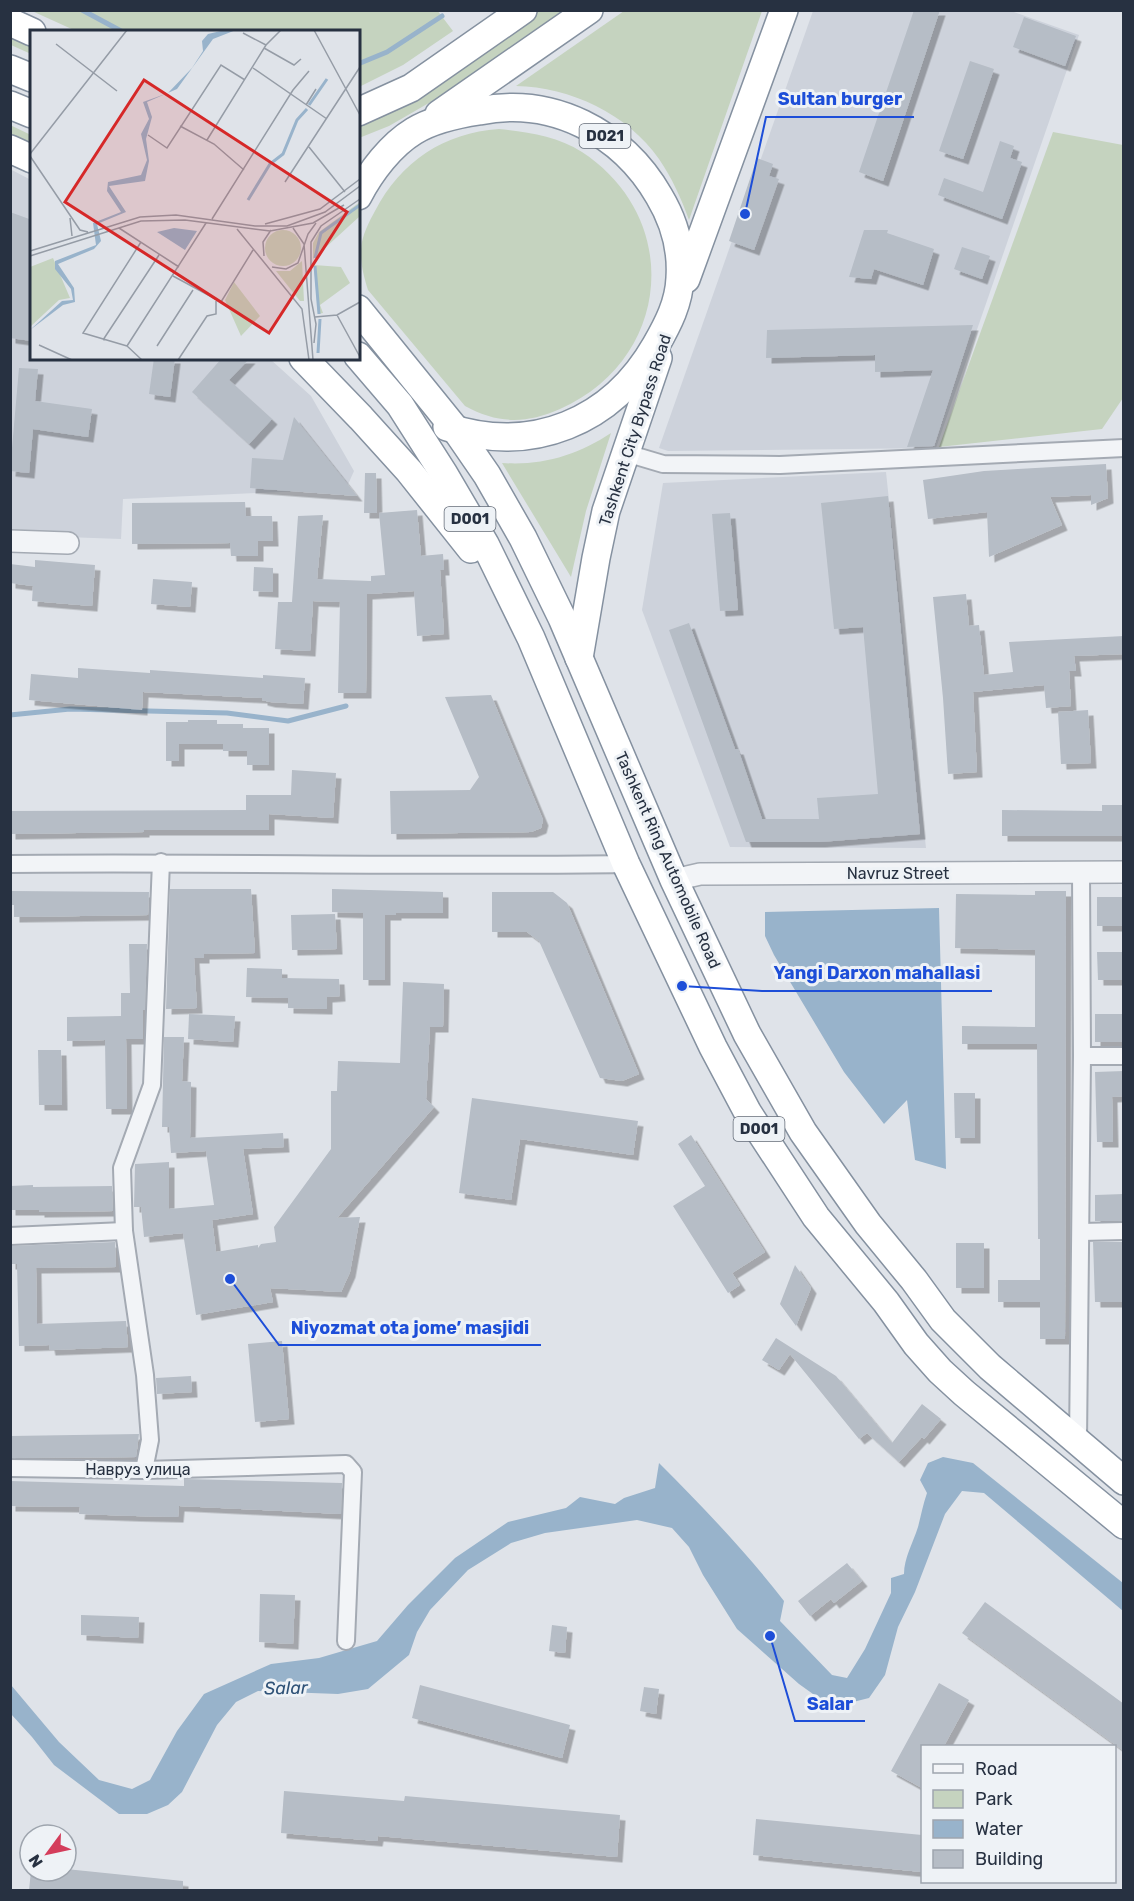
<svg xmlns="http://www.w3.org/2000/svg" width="1134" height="1901" font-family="Rubik,sans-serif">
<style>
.built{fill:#cdd2db}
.green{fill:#c5d3bf}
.water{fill:#98b3cb}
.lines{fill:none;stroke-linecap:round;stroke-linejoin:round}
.stream{stroke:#98b3cb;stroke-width:5}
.building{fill:#b6bdc6;filter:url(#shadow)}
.minor-casing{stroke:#a4aab3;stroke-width:20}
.tertiary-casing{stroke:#a4aab3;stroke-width:24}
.trunk-casing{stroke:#8591a0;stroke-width:30}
.minor{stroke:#f2f4f7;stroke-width:16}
.tertiary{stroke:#f2f4f7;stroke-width:21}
.trunk{stroke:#fff;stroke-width:27}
.labels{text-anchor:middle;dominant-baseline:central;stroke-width:6;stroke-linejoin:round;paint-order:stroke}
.shield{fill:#eef2f6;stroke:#636b77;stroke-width:1.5}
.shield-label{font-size:15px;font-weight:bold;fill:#273141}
.street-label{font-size:16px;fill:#273141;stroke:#eef2f6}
.water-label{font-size:18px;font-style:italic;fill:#2f5277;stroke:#eef2f6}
.inset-river{fill:none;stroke:#98b3cb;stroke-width:3}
.inset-road{fill:none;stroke:#959ca6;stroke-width:1.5}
.view{fill:#d62828;fill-opacity:0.15;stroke:#d62828;stroke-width:3}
.inset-edge{fill:none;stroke:#273141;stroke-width:3}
.leader{fill:none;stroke:#1d4ed8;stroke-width:2}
.callout-dot{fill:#1d4ed8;stroke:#eef2f6;stroke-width:2}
.callout-label{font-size:18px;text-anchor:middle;font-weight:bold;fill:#1d4ed8;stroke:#eef2f6;stroke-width:6;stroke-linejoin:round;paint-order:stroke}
</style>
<defs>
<filter id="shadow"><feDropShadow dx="5.5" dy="5.5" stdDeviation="0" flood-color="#0004"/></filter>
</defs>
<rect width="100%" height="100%" fill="#dfe3e9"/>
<g class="built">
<path d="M813 11H1011L1079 35 936 448 668 451 659 448Z"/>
<path d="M10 169 31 180 32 358 270 359 311 396 354 471 346 489 123 499 121 539 11 535Z"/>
<path d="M886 472 926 848 730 847 642 610 663 483Z"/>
</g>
<g class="green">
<path d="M437 10 453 31 403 65 359 87 358 32 76 31 32 11Z"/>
<path d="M538 11H563L441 96 389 126 359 138V124L432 84Z"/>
<path d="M624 11H762L689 220C681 198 672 178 659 159 628 114 570 87 516 86Z"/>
<path d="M10 34 31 43V54L11 45Z"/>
<path d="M10 125 31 135V146L11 137Z"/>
<path d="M499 129C528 132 557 136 582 152 684 219 671 360 560 409 526 424 498 424 465 406L368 290C364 277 360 263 361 249 362 235 369 222 375 211 401 161 444 133 499 129Z"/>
<path d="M1053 132 1123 145V398L1102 429 939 447Z"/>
<path d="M611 433 586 511 571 577 502 463C542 466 578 455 611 433Z"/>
</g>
<g class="water">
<path d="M939 908 946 1169 915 1160 907 1100 884 1124 844 1072 774 955 765 936V912Z"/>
<path d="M943 1457 973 1463 1123 1583V1611L984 1493 962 1491 945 1514 915 1592 898 1627 885 1675 869 1698 853 1702 827 1704 799 1684 737 1629 703 1575 689 1547 672 1528 637 1520 545 1533 511 1543 468 1570 430 1610 417 1632 409 1655 368 1689 338 1694 258 1691 236 1702 217 1725 182 1792 168 1805 147 1814H119L54 1765 32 1737 11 1714V1685L59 1742 99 1780 132 1789 150 1780 177 1731 204 1694 271 1664 319 1658 377 1641 408 1605 455 1558 508 1522 566 1508 580 1497 615 1504 624 1498 655 1488 659 1463C703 1507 746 1552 784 1601L780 1621 832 1675 847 1678 865 1649 891 1593V1578L904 1574C904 1558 913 1543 918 1527 921 1516 923 1504 927 1493L920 1480 928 1463Z"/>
</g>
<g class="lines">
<g class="stream">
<path d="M82 10 123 32"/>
<path d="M358 64 387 52 442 16"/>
<path d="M10 715 70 709 227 713 288 721 346 706"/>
</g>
</g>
<g class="building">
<path d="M914 10H940L883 181 859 172Z"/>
<path d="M1024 17 1076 36 1065 66 1013 47Z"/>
<path d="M970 61 994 69 963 159 939 151Z"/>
<path d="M1000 141 1014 146 1010 158 1022 162 1002 219 938 195 944 178 983 192Z"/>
<path d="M757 158 773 164 769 176 779 179 754 250 729 241Z"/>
<path d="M10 212 32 220V341L10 338Z"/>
<path d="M864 230H888L887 233 934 249 923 285 874 269 871 279 849 277Z"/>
<path d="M962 247 990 256 982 279 954 269Z"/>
<path d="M973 325 934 446 907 447 933 370 875 372V355L766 358 767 330Z"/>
<path d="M154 358H175L170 397 149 394Z"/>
<path d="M222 358H250L229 380 272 419 249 444 192 392Z"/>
<path d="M19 368 38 369 35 401 92 409 88 437 33 429 29 473 10 471Z"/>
<path d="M294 417 357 496 250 488 252 458 283 460Z"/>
<path d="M1106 464 1108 498 1091 505V495L1050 497 1062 525 989 557 987 512 928 519 923 480 984 471Z"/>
<path d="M365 473H376L377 513H364Z"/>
<path d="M888 496 920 834 820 842H746L669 630 689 623 735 749H738L762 819H819L817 798 878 794 863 627 834 629 821 503Z"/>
<path d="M245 502 246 516H272L273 541H258V556H231L230 543 132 544V503Z"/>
<path d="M417 510 421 556 443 554 444 570H440L444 634 417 636 414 591 367 594 366 693H338L340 602 313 601 310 651 275 649 278 602H292L298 516 323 515 317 579 371 581V576L385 575 379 513Z"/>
<path d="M730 513 738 610 720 611 712 514Z"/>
<path d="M35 560 95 565 92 606 32 601 33 586 10 583V564L35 567Z"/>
<path d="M254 567 273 568V592L253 591Z"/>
<path d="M153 579 192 582 190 607 151 604Z"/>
<path d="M966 594 969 626 979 625 984 675 1013 672 1009 642 1124 636V654L1074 656 1076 671H1069L1071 706 1046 708 1044 685 973 692 977 772 948 774 943 698 933 597Z"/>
<path d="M78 668 150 673V670L263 678V675L305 678 303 704 270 702 262 700V698L143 692 142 710 29 700 31 674 78 678Z"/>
<path d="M491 695 543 820 541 828 531 832 391 834 390 791 470 790 479 777 445 697Z"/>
<path d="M1088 710 1091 763 1061 764 1058 712Z"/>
<path d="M188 720H217V724H243V728H269V765H247V751H223V744H179V761H166V722H188Z"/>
<path d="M292 770 336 773 333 818 269 814V830H144V832L10 834V811L246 810V795H291Z"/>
<path d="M1102 805H1124V836H1002V810L1102 811Z"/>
<path d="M170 889H251L255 953 204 954V958H194L197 1008 166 1009Z"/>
<path d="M332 889 443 892V913H396V915H385V980H363V913L332 912Z"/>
<path d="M10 891 149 892 148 915 14 917V905H10Z"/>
<path d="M1035 891H1066L1065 1339H1040V1302H998V1280H1040V1239H1038L1037 1044H962V1026L1035 1027V950L955 948 956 894 1035 895Z"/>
<path d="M492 892H553L567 903 639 1074 622 1081 600 1078 539 941 527 932H492Z"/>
<rect x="1097" y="897" width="27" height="29"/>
<path d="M335 914 337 949 292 950 291 915Z"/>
<path d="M129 944H147L145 1010H143V1039H126L127 1109H106L105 1040 67 1041V1017L121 1016V993H130Z"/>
<path d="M1097 952H1124V980H1098Z"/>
<path d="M247 968 282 969V978L339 979 340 996 327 997V1009L288 1008V998L246 997Z"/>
<path d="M403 982 444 984 443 1027H430L426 1099 434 1107 337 1218 360 1217 350 1272 341 1292 270 1288 273 1302 196 1315 183 1233 144 1237 141 1207H134L135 1164 169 1162V1209L214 1205 206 1151 171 1153 169 1127H162L164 1037H184L182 1081 191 1082 190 1138 283 1133 284 1147 243 1149 253 1214 212 1220 216 1252 258 1245V1248L261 1244 276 1242 274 1227 331 1149V1091H337L338 1061 400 1063Z"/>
<path d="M189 1014 235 1016 233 1042 188 1039Z"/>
<rect x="1095" y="1014" width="29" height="28"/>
<path d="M38 1050H61L62 1105H39Z"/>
<path d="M1124 1071V1096L1112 1097 1113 1142H1097L1095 1072Z"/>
<path d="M954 1093H975V1138H955Z"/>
<path d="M472 1098 638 1121 633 1155 520 1139 511 1200 459 1193Z"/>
<path d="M691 1135 765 1252 732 1273 740 1285 728 1293 673 1206 705 1186 678 1144Z"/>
<path d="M33 1185V1187L112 1186 113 1211 39 1212V1210H10V1186Z"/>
<path d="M1124 1194V1221H1095V1195Z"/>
<path d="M115 1242 116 1267 36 1268 37 1324 126 1321 128 1347 50 1350 49 1345 19 1346 17 1264H10V1246Z"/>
<path d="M1093 1242H1124V1302H1095Z"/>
<rect x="956" y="1243" width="28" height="45"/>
<path d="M795 1265 811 1288 796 1326 780 1304Z"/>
<path d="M776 1338 836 1376 892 1443 922 1404 941 1419 924 1439 922 1437 899 1462 867 1433 859 1439 790 1354 779 1370 762 1360Z"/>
<path d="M282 1341 289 1419 255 1422 248 1344Z"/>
<path d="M191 1376 192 1392 157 1394 156 1378Z"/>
<path d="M139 1434 136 1457 10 1458V1436Z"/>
<path d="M184 1479 342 1483 341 1514 179 1506 178 1517 135 1516 79 1514 80 1507 10 1506V1481L184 1486Z"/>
<path d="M847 1563 862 1581 834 1603 831 1599 810 1616 798 1601Z"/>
<path d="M260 1594 295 1595 293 1644 259 1642Z"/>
<path d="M985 1602 1124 1704V1751L962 1633Z"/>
<path d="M81 1615 139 1617 138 1638 81 1635Z"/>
<path d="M552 1625 567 1627 565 1653 549 1651Z"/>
<path d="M939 1683 969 1700 944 1746H922V1788L891 1771Z"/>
<path d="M420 1685 570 1725 562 1758 412 1718Z"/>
<path d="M644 1687 659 1689 656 1714 640 1711Z"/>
<path d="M284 1791 404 1801 405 1796 620 1815 617 1857 378 1836 377 1841 281 1833Z"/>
<path d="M756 1819 922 1835V1872L753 1855Z"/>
<path d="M66 1869 183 1881V1890H29L31 1871H66Z"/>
</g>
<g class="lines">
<defs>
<g id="minor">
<path d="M626 453 663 464 780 465 1124 448"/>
<path d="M10 864C216 862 421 867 626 864"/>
<path d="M1082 1056H1124"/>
<path d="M1081 1232 1124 1231"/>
<path d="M10 1236 124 1231"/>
<path d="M1078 1442 1082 1056 1081 872"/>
<path d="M10 1468 144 1470 346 1464 353 1472 346 1641"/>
<path d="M144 1470 150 1440 145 1375 124 1231 122 1168 152 1085 161 862"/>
</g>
<g id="tertiary">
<path d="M10 541 68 543"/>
<path d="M674 880 700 874 1124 872"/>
</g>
<g id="trunk">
<path d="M10 22 32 32"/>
<path d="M10 69 32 78"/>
<path d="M10 105 32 114"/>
<path d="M358 112 411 88 523 10"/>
<path d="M439 114 589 10"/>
<path d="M10 149 32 159"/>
<path d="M358 196C371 171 391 145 414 131 432 120 459 114 479 111 552 96 622 132 659 196 674 221 682 248 680 278 679 303 668 324 656 345 612 422 532 455 447 427"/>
<path d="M686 279 784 10"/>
<path d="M358 309 456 430 487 475 523 538 562 618 674 880 747 1034 803 1132 868 1224 914 1280 943 1320 990 1367 1124 1481"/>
<path d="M358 356 400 405 444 474 485 544 531 638 626 864 713 1047 748 1113 816 1217 886 1302 916 1344 940 1371 964 1393 1124 1525"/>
<path d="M303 358 361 418 409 471 471 549"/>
<path d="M579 658 596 558 606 511 658 358"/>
</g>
</defs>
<use href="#minor" class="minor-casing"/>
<use href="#tertiary" class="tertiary-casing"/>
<use href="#trunk" class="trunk-casing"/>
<use href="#minor" class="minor"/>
<use href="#tertiary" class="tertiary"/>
<use href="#trunk" class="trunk"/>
</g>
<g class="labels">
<g class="shield">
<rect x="579.5" y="124" width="51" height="24" rx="4.5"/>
<rect x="444.5" y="507" width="51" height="24" rx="4.5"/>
<rect x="733.5" y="1117" width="51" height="24" rx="4.5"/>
</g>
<g class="shield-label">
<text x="605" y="136">D021</text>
<text x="470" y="519">D001</text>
<text x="759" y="1129">D001</text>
</g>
<g class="street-label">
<text transform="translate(635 430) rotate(-72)">Tashkent City Bypass Road</text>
<text transform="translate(668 860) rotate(66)">Tashkent Ring Automobile Road</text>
<text x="898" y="873">Navruz Street</text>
<text x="138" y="1469">Навруз улица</text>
</g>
<g class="water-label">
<text transform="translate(286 1688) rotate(-1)">Salar</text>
</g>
</g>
<g transform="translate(30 30)">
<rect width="330" height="330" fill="#dfe3e9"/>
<path d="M330 172V186L283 229V213L289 202ZM235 218a18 18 0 1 1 36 0a18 18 0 1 1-36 0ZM23 228 40 268 29 270 0 297V237ZM272 231 274 271H270L246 241H260ZM284 235 311 237 320 253 290 275 293 283 288 284ZM204 252 230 286 211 306 195 270Z" fill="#c5d3bf"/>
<path d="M195 0H206L183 9 147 59 117 72 122 87 116 109 119 131 115 151 79 156 96 182 67 194 71 211 64 219 28 234 44 258 45 272 33 275 0 300 32 271 43 270 41 259 25 239V231L66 215 63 193 91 182 77 161 78 152 111 145 117 130 111 104 119 89 113 72 138 63 162 38 173 21 172 11 178 4ZM144 198 167 201 155 220 127 202Z" fill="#98b3cb"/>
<path class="inset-river" d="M279 75 297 49M218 170 240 134 253 124 267 90 277 79M285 228 291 203 330 175M285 236 289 284M288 323 290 289"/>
<path class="inset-road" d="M284 0 330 85M213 3 236 15M26 14 87 61M234 18 264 35 271 29M223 38 297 89M276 75 286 59M150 96 184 114 214 140M118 105 137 118 191 35 215 50M177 110 236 15 251 0M279 117 315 162M0 124 97 0M0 126 50 200 58 202M255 152 330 37M40 188 42 206M182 189 263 60 279 41M235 194 290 179 330 149M89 198 149 237M263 198 274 214 283 330M207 199 272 279 279 330M0 221 110 187 146 185 225 196H257L295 182 330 156M0 226 111 191 155 190 240 201 283 193 314 175M234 226 233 212 241 200M242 237 256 239 268 233 278 204 286 193M143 246 191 272 223 220M307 285 330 327M285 287 307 285 330 272M73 310 129 225M284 313 286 294 281 269V212L291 196 330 169M9 315 42 330M97 316 53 303 111 212M127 316 163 260M112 330 97 316 176 193M148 330 177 286 186 284V271"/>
<path class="view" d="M114 50 317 182 239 303 35 172Z"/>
<rect width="330" height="330" class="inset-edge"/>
</g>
<path class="leader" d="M745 214L766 117H914M682 986L762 991H992M230 1279L279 1345H541M770 1636L795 1721H865"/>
<g class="callout-dot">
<circle cx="745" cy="214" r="6"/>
<circle cx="682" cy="986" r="6"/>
<circle cx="230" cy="1279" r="6"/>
<circle cx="770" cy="1636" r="6"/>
</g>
<g class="callout-label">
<text x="840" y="105">Sultan burger</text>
<text x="877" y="979">Yangi Darxon mahallasi</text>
<text x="410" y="1334">Niyozmat ota jome’ masjidi</text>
<text x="830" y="1710">Salar</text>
</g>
<rect width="1134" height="1901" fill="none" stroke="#273141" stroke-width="24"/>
<rect x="921" y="1745" width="195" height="138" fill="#eef2f6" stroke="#9ea5ae" stroke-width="1.5"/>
<rect x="933" y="1764" width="30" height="9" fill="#f2f4f7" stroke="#9ea5ae" stroke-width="1.5"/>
<text x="975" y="1775" font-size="18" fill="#273141">Road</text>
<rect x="933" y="1790" width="30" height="18" fill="#c5d3bf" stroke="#9ea5ae" stroke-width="1.5"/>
<text x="975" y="1805" font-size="18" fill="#273141">Park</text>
<rect x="933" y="1820" width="30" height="18" fill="#98b3cb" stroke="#9ea5ae" stroke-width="1.5"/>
<text x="975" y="1835" font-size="18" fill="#273141">Water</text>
<rect x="933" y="1850" width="30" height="18" fill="#b6bdc6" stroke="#9ea5ae" stroke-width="1.5"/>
<text x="975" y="1865" font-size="18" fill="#273141">Building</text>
<g transform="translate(48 1853) rotate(237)"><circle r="28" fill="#eef2f6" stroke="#9ea5ae" stroke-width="1.5"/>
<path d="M0-4.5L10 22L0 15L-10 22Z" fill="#d43d5b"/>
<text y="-9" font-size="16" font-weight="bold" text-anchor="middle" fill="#273141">N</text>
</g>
</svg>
